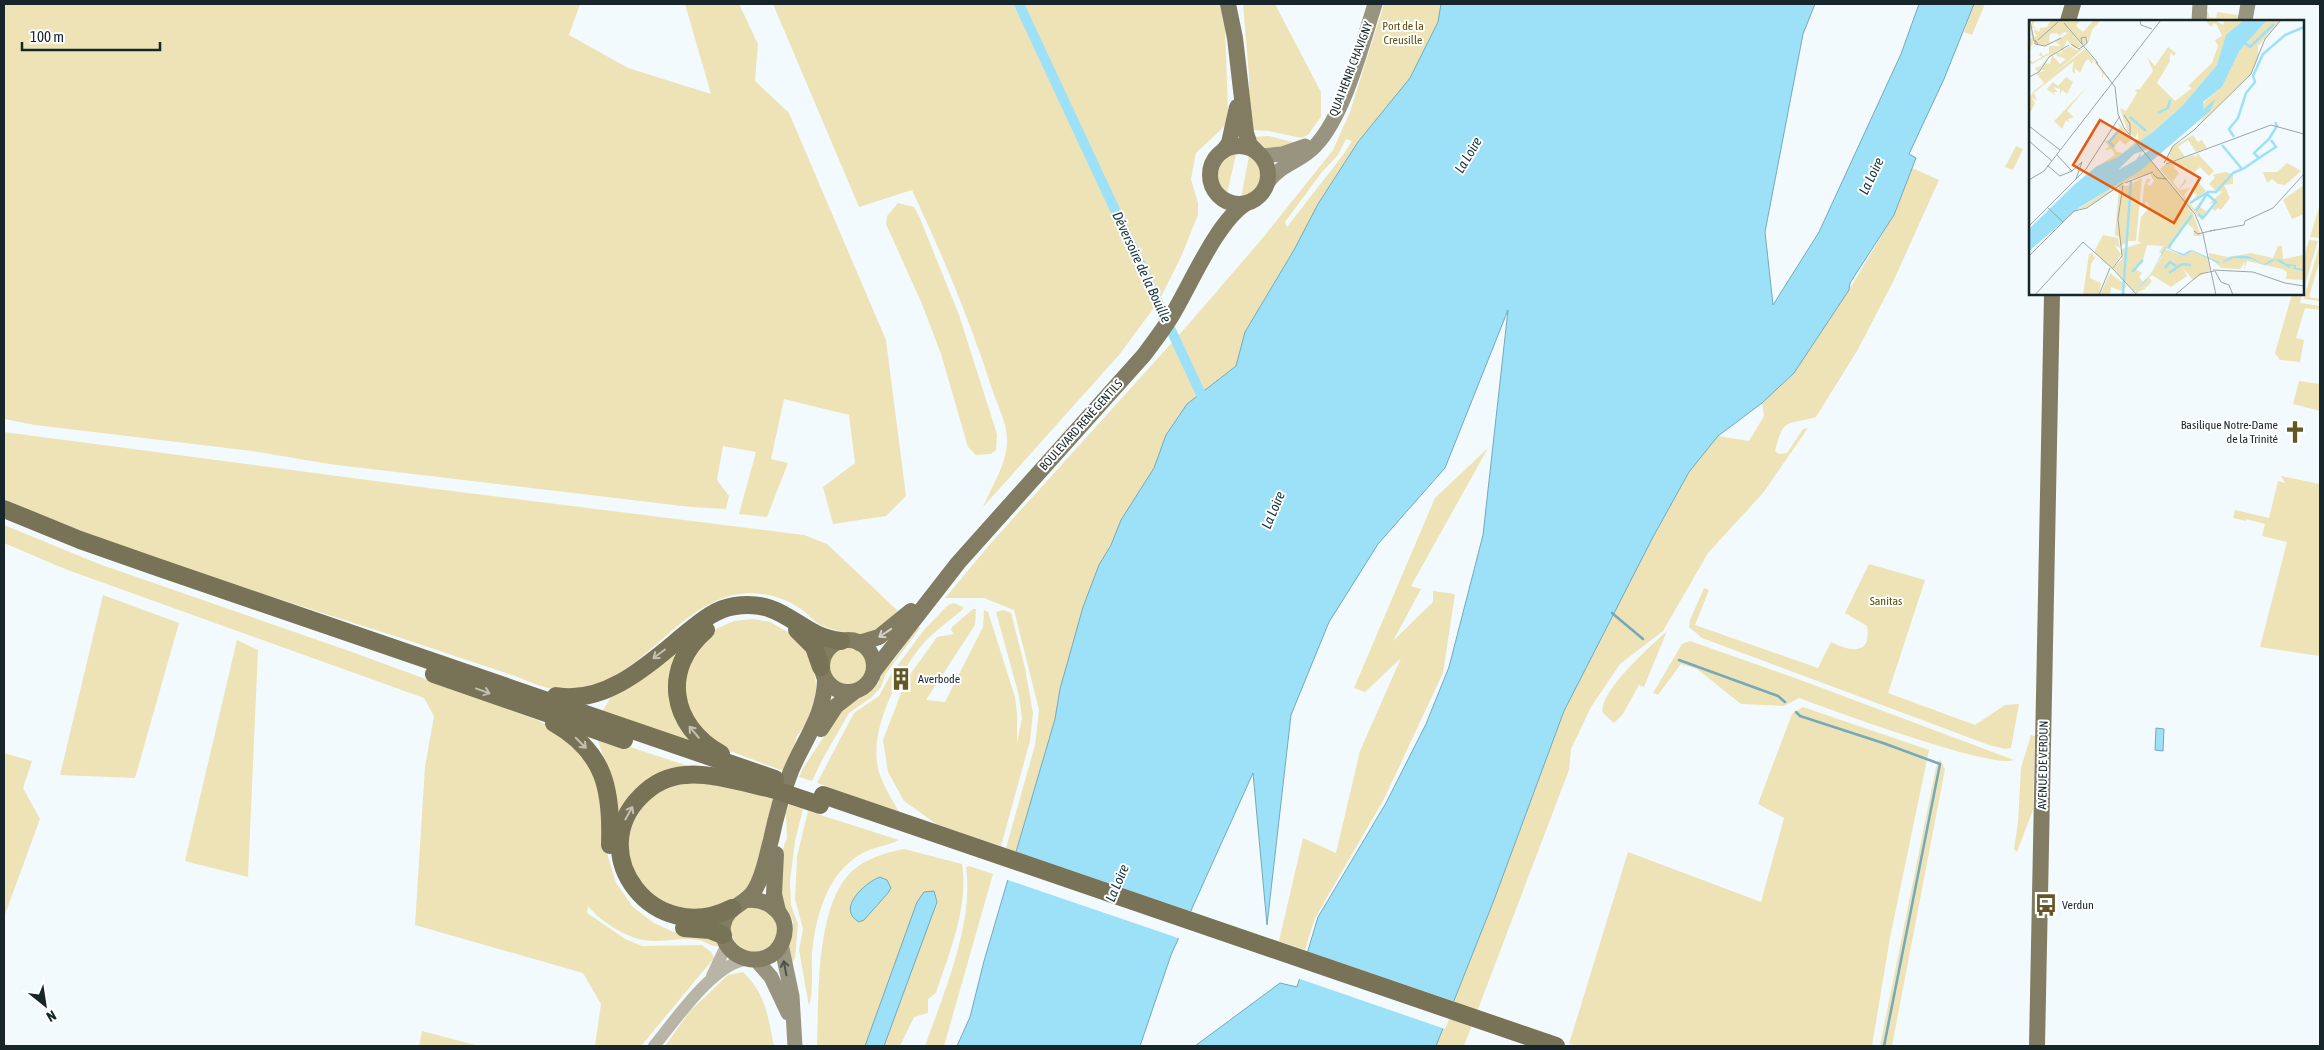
<svg xmlns="http://www.w3.org/2000/svg" width="2324" height="1050" font-family="'Asap Condensed',sans-serif">
<style>
.green{fill:#ede3b6;fill-rule:evenodd}
.water{fill:#9ce1f8;stroke:#74a9ba}
.pier{fill:#f2fafd}
.lines{fill:none;stroke-linecap:round;stroke-linejoin:round}
.stream{stroke:#74a9ba;stroke-width:2.5}
.canal{stroke:#9ce1f8;stroke-width:10}
.tertiary{stroke:#b8b5a6;stroke-width:12}
.secondary{stroke:#98947f;stroke-width:15}
.primary{stroke:#827c62;stroke-width:16}
.trunk{stroke:#787256;stroke-width:18}
.trunk-bridge{stroke:#787256;stroke-width:18}
.oneway{stroke:#d3d1c8}
.oneway2{stroke:#c2c0b3}
.oneway3{stroke:#4a524c}
.labels{text-anchor:middle;dominant-baseline:central;stroke-width:4;stroke-linejoin:round;paint-order:stroke}
.park-label{font-size:12px;fill:#5f510b;stroke:#fff}
.street-label{font-size:12px;fill:#16262a;stroke:#fff}
.poi-label{font-size:12px;fill:#16262a;stroke:#fff;text-anchor:start}
.water-label{font-size:14px;font-style:italic;fill:#14353f;stroke:#fff}
.inset-river{fill:none;stroke:#9ce1f8;stroke-width:2.5}
.inset-road{fill:none;stroke:#9aa5a9;stroke-width:1}
.view{fill:#e8590c;fill-opacity:0.15;stroke:#e8590c;stroke-width:2.5}
.inset-edge{fill:none;stroke:#16262a;stroke-width:2.5}
</style>
<rect width="100%" height="100%" fill="#f2fafd"/>
<g class="green">
<path d="M4 4H580L569 35 628 68 711 94 685 4H739L758 44 755 81 789 113 886 340 906 496 886 516 833 524 823 487 855 463 849 415 784 399 771 459 788 463 767 517 739 514 756 452 723 446 717 480 729 496 726 509 691 507 329 464 252 451 35 425 4 419Z"/>
<path d="M773 4H1220L1225 26 1228 110 1226 125 1196 153 1191 179 1198 203V215L1181 257 1159 301 1119 355 983 507C992 486 1008 462 1007 439 1007 424 998 406 993 392 971 323 943 256 912 190L859 207Z"/>
<path d="M1243 4H1275L1321 92V117L1308 135 1301 138 1269 131 1250 130 1249 75Z"/>
<path d="M1384 4H1441L1438 22 1410 78 1358 142 1318 204 1294 250 1245 332 1236 366 1187 404 1166 435 1154 468 1099 565 1083 607 1060 689 1055 719 1016 852 1006 848 1035 745 1039 710 1014 610 984 598H945L991 543 1186 327 1261 240 1333 150 1350 112ZM1346 139 1352 141 1343 155 1287 227 1285 222 1322 172 1338 155Z"/>
<path d="M1974 4H1985L1972 35 1964 32Z"/>
<path d="M2202 12H2208L2209 17 2216 18 2217 12 2238 15V21H2202Z"/>
<path d="M1269 136 1300 144 1266 151 1251 137Z"/>
<path d="M2016 146 2023 149 2013 170 2005 167Z"/>
<path d="M1236 154 1227 194C1213 184 1216 168 1227 156Z"/>
<path d="M1249 156C1268 169 1262 192 1241 198Z"/>
<path d="M1912 168 1939 180 1893 282 1857 351 1816 417C1786 426 1784 416 1775 451L1779 454 1787 453 1803 429 1808 428 1763 493 1708 553 1663 631 1620 664 1591 707 1571 749 1569 770 1464 1046H1436L1494 900 1564 711 1653 537 1689 472 1718 436 1749 441 1764 416 1762 403 1794 373 1849 290 1894 215Z"/>
<path d="M898 203 914 207 919 216 959 315 997 434 996 450 991 454 976 455 968 447 941 354 922 304 886 224 887 216Z"/>
<path d="M2320 204 2319 238 2310 237Z"/>
<path d="M2309 240 2318 241 2303 291V260Z"/>
<path d="M2320 243V260L2309 297 2320 299V301L2304 299Z"/>
<path d="M2292 294H2302L2300 303 2320 306V310L2305 308 2296 338 2304 340 2300 362 2280 360 2275 353Z"/>
<path d="M2299 381 2320 384V411L2293 404Z"/>
<path d="M4 432 436 489 804 535 827 544 898 611 887 625 869 636C854 634 837 632 823 626 815 623 808 614 801 609 782 596 757 590 734 595 668 609 632 699 555 689 542 688 528 681 515 676 478 664 441 651 404 639 269 595 133 556 4 499Z"/>
<path d="M1488 448 1411 586 1421 589 1393 641 1433 602V591L1455 594 1443 673 1384 799 1315 918 1305 950 1279 941 1303 838 1336 853 1360 751 1401 658 1365 692 1354 688 1435 498Z"/>
<path d="M2281 476 2320 484V656L2260 647 2287 542 2262 536 2265 524 2246 519V521L2233 518 2235 510 2269 518 2278 481 2285 483Z"/>
<path d="M4 525 99 564 352 652 537 720 566 735 598 774 606 825 608 856 616 883 633 907 654 923 674 932 715 940 720 946C713 948 705 941 698 940 684 937 669 941 655 941 632 942 602 923 588 906L587 913 625 939 642 946 702 945 712 953 714 958 641 1046H595L601 1004 583 973 415 925 425 767 434 716 424 698 65 569 4 543Z"/>
<path d="M1869 564 1925 580 1888 693 1975 725 2005 705 2019 704 2011 748 2005 749 1989 745 1702 638 1689 627 1690 620 1704 588 1709 590 1695 625 1818 668 1831 642C1849 651 1872 657 1867 626L1845 613Z"/>
<path d="M103 595 179 623 135 778 60 775Z"/>
<path d="M954 603 963 607V609C947 623 927 636 915 654 894 684 868 734 879 772 884 787 892 800 900 813L817 783 854 713 879 696 891 674 924 630 948 605Z"/>
<path d="M973 609H976L975 625 926 700 945 702 983 627 984 610 988 612 1015 697 1017 713V743L1022 718 1019 696 996 612 1004 610 1011 613 1025 668 1033 713 1030 741 1001 846 939 826 904 801 888 772 883 740 906 680 937 637 954 634 951 630 952 627Z"/>
<path d="M753 619 770 622 791 634 811 653 813 662 817 692 806 724 797 736 786 772 711 744 699 732 681 695 687 660 711 631 734 621Z"/>
<path d="M916 624 920 628 885 675 881 687 872 697 849 713 822 760 812 781 799 777 803 768 825 735V731L852 700 863 697 878 684 881 672 894 660 904 646V639Z"/>
<path d="M1667 631 1644 687 1639 685 1623 714 1614 723 1603 713C1598 692 1652 645 1667 631Z"/>
<path d="M694 634 674 674 698 746 603 713V710L613 694Z"/>
<path d="M237 640 258 650 248 877 185 861Z"/>
<path d="M1690 641 1795 678 2014 760C1994 770 1829 709 1799 698L1784 706 1741 704 1697 669 1681 664 1658 695 1653 693 1682 644Z"/>
<circle cx="847" cy="666" r="20"/>
<path d="M1803 707 1929 750 1890 938 1872 1046H1578L1569 1044 1628 852 1761 902 1784 818 1758 804 1792 714Z"/>
<path d="M2031 735 2035 736 2033 810 2017 852 2014 849 2018 823 2021 768Z"/>
<path d="M600 737 691 767 617 820 608 770 598 741Z"/>
<path d="M4 753 32 761 23 788 40 819 4 917Z"/>
<path d="M1940 759 1945 769 1892 1046H1880L1936 767Z"/>
<path d="M693 780 719 784 775 799 751 885 730 901 685 914 642 890 628 860 627 846 630 827 649 797 669 784Z"/>
<path d="M789 804 803 809 795 841 790 881 791 905 798 924 795 958 792 963 788 945 793 932V921L780 898V856L787 838 786 813Z"/>
<path d="M808 811 899 840C889 845 879 846 869 850 829 867 816 913 812 953 811 969 814 992 809 1006L799 950 803 929 795 899 797 857Z"/>
<path d="M904 849 962 864C969 907 949 953 936 993L928 999V1013L914 1017 900 1046H817C819 997 815 908 851 872 866 858 885 853 904 849Z"/>
<path d="M969 866 993 874 944 1046H925C944 993 974 924 966 867Z"/>
<circle cx="754" cy="929" r="23"/>
<path d="M743 972C766 994 768 1017 774 1046H665L690 1011 728 975Z"/>
<path d="M422 1031 479 1046H419Z"/>
</g>
<g class="water">
<path d="M1441 4H1815L1803 34 1765 232 1773 305 1819 232 1901 54 1919 4H1974L1944 79 1909 154 1916 158 1894 215 1850 283 1849 290 1794 373 1762 403 1718 436 1689 472 1653 537 1564 711 1494 900 1436 1046H1195L1280 983 1297 987 1318 917 1386 803 1426 724 1449 667 1483 535 1508 310 1445 468 1378 544 1329 622 1291 715 1267 925 1253 773 1171 955 1140 1046H957L970 1017 984 961 1055 719 1060 689 1083 607 1099 565 1111 545 1121 520 1154 468 1166 435 1187 404 1236 366 1245 332 1294 250 1318 204 1358 142 1410 78 1438 22Z"/>
<path d="M2156 728 2164 729 2163 751 2155 750Z"/>
<path d="M880 877 887 880 891 888 888 893 864 920 859 922C836 909 864 883 880 877Z"/>
<path d="M934 891 937 902 884 1046H865L917 902 924 892Z"/>
</g>
<g class="pier">
<path d="M1014 851 1193 912 1181 939 1005 879Z"/>
<path d="M1306 951 1456 1002 1445 1029 1297 978Z"/>
</g>
<g class="lines">
<g class="stream">
<path d="M1612 613 1643 639"/>
<path d="M1679 660 1778 696 1785 702"/>
<path d="M1796 712 1800 716 1883 743 1940 764 1884 1046"/>
</g>
<path class="canal" d="M1019 4 1206 405"/>
<g class="tertiary">
<path d="M712 976 727 944"/>
<path d="M654 1046C674 1022 716 960 748 960"/>
</g>
<g class="secondary">
<path d="M2199 21 2200 4"/>
<path d="M2245 21 2248 4"/>
<path d="M1261 156 1282 154 1305 146"/>
<path d="M1268 182C1283 162 1301 162 1316 145 1345 114 1362 44 1375 4"/>
<path d="M781 944 792 996 795 1046"/>
<path d="M757 961 771 977 788 1013"/>
</g>
<g class="primary">
<path d="M1228 4 1235 38 1246 133 1250 145 1257 152"/>
<path d="M2068 21 2073 4"/>
<circle cx="1239" cy="175" r="29"/>
<path d="M1223 151 1229 143 1237 107"/>
<circle cx="848" cy="666" r="26"/>
<path d="M859 643 879 637 911 611"/>
<path d="M874 671 958 563 1144 355C1153 343 1163 330 1171 317 1190 286 1216 223 1245 204"/>
<path d="M821 729 836 706 854 692"/>
<path d="M776 854 774 894 778 911"/>
<path d="M747 900C770 898 793 917 782 942 768 973 719 960 723 926 726 906 745 905 754 891 764 876 766 857 771 840 776 816 782 794 791 771 804 740 825 714 825 679"/>
<path d="M2037 1046 2052 294"/>
</g>
<g class="trunk">
<path d="M4 509 80 540 157 567 775 779"/>
<path d="M706 630C661 668 670 726 721 754"/>
<path d="M797 630 814 647 821 667"/>
<path d="M434 674 624 740"/>
<path d="M556 696C605 705 648 665 683 636 699 623 714 609 735 606 785 598 799 637 841 641"/>
<path d="M554 723C605 752 612 790 610 845"/>
<path d="M823 795 1556 1046"/>
<path d="M732 908C654 948 583 854 641 796 653 784 669 776 685 775 709 772 748 784 772 789"/>
<path d="M684 928 710 930 723 935"/>
</g>
<path class="trunk-bridge" d="M772 789 820 805"/>
</g>
<defs><path id="oneway-shaft" d="M-6 0H5M1.5-3L5.5 0L1.5 3" fill="none" stroke-width="1.6" stroke-linecap="round" stroke-linejoin="round" transform="scale(1.25)"/></defs>
<use class="oneway" href="#oneway-shaft" transform="translate(885 633) rotate(146)"/>
<g class="oneway2">
<use href="#oneway-shaft" transform="translate(659 654) rotate(143)"/>
<use href="#oneway-shaft" transform="translate(483 691) rotate(20)"/>
<use href="#oneway-shaft" transform="translate(694 732) rotate(-130)"/>
<use href="#oneway-shaft" transform="translate(581 743) rotate(45)"/>
<use href="#oneway-shaft" transform="translate(629 813) rotate(-61)"/>
</g>
<use class="oneway3" href="#oneway-shaft" transform="translate(785 968) rotate(-101)"/>
<defs>
<symbol id="church-bare" viewBox="-9 -9 18 18"><path d="M-1.2-6h2.4v3.5h3.3v2.4h-3.3V6h-2.4V-.1h-3.3v-2.4h3.3Z" fill="#635824" stroke="#fff" stroke-width="2.5" paint-order="stroke"/></symbol>
<symbol id="building-bare" viewBox="-9 -9 18 18"><path d="M-4-6H4V6H1V3H-1V6H-4ZM-2.5-4.3h1.7v1.8h-1.7ZM.8-4.3h1.7v1.8H.8ZM-2.5-1h1.7V.8h-1.7ZM.8-1h1.7V.8H.8Z" fill="#635824" stroke="#fff" stroke-width="2.5" paint-order="stroke"/></symbol>
<symbol id="bus-bare" viewBox="-9 -9 18 18"><path d="M-5-6H5V4H4V6H2V4H-2V6H-4V4H-5ZM-3.5-4V0h7V-4ZM-3.5 1.2v1.5H-2V1.2ZM2 1.2v1.5H3.5V1.2Z" fill="#635824" stroke="#fff" stroke-width="2.5" paint-order="stroke"/></symbol>
</defs>
<g fill-rule="evenodd">
<use href="#church-bare" x="2279" y="416" width="32" height="32"/>
<use href="#building-bare" x="885" y="663" width="32" height="32"/>
<use href="#bus-bare" x="2030" y="889" width="32" height="32"/>
</g>
<g class="labels">
<g class="park-label">
<text x="1403" y="26">Port de la<tspan x="1403" dy="14">Creusille</tspan></text>
<text x="1886" y="601">Sanitas</text>
</g>
<g class="street-label">
<text transform="translate(1351 69) rotate(-69)">QUAI HENRI CHAVIGNY</text>
<text transform="translate(1081 425) rotate(-48)">BOULEVARD RENÉ GENTILS</text>
<text transform="translate(2043 765) rotate(-89)">AVENUE DE VERDUN</text>
</g>
<g class="poi-label">
<text x="2278" y="425" text-anchor="end">Basilique Notre-Dame<tspan x="2278" dy="14">de la Trinité</tspan></text>
<text x="918" y="679">Averbode</text>
<text x="2062" y="905">Verdun</text>
</g>
<g class="water-label">
<text transform="translate(1468 155) rotate(-59)">La Loire</text>
<text transform="translate(1871 176) rotate(-64)">La Loire</text>
<text transform="translate(1142 267) rotate(65)">Déversoire de la Bouille</text>
<text transform="translate(1273 510) rotate(-67)">La Loire</text>
<text transform="translate(1117 883) rotate(-67)">La Loire</text>
</g>
</g>
<g transform="translate(2029 20)">
<rect width="275" height="275" fill="#f2fafd"/>
<path d="M0 0H7L3 6 7 7 2 9 5 17 8 16 5 12 6 9 10 8 6 10 10 12 11 8 18 7 21 1 19 0H52L47 6 54 12 65 0H72L63 10 60 21 56 27 59 19 56 16 58 21 54 25 52 21H56H50L36 5 53 26 46 29 38 20 34 30 41 26 47 30 55 28 20 57 56 29 83 62 75 54 73 58V52L64 40 63 44 59 39 56 42 51 53 46 48V54L43 51 45 41 5 73 8 81 2 77 6 83 0 95V77L6 71 0 75 15 63 8 54 16 50H12L15 43 21 44 23 35 31 44 37 39 28 36 27 33H28L35 35 29 33 34 32 31 29 19 37 9 52 6 48 12 46 21 34 0 46 3 44 0 43V40L4 42 13 37 6 32 10 35 12 32 14 36 20 33V26H14H32L27 22 30 20 25 22 39 13 35 12 30 16 28 13 21 14 20 23 25 20 19 25H7L3 30 6 25 11 24H6L4 18V24L1 27 2 29 0 32V19L3 18 0 3 2 6 3 2ZM176 0H186L194 5 196 0H215L197 17 188 45 154 85 124 112 84 140 66 148 86 135 83 129 76 130 80 126 76 122 77 120 80 122 91 108 88 101 103 119 96 125 91 120 85 127 88 132 94 133 114 115 109 119V112L106 118 98 110 91 88 97 91 108 73 106 70 111 69 124 51 118 37 126 46 139 27 147 33 145 36 141 33V41L128 63 146 81 163 68 159 66 183 43 189 26 186 20 193 16 188 5 185 3 182 7ZM238 0H252L229 26V38L221 55 169 105 185 81 174 91V83L193 67 211 30ZM37 57 44 62 38 74 33 70 31 75V69L24 67 29 72H24L27 76 18 69 24 62 29 66ZM57 68 38 91 45 97 39 99 41 103 37 100 33 109 25 101ZM164 115 169 122 173 120 178 128 167 132 159 120 149 127 156 137 143 141 140 134 142 141 137 142V140L143 127ZM168 133 185 151 180 156 171 147 164 154 146 142 144 146 150 153 144 162 150 169 156 159 158 161 150 170 161 168 155 175 165 189 173 181 171 187 177 191 173 201 131 149 137 144 165 135 167 137ZM122 141 162 188 172 216H165L164 208 157 203 141 225 143 229 137 227 136 229 155 236 162 231 178 237 181 250 164 260 154 248 158 256 142 267 123 255 120 258 123 261 117 268 114 265 117 269 108 272 111 275 114 272 112 275H108L106 271 117 261 133 236V233H130L134 226 118 225 114 240 105 248 113 253 110 257 114 262 105 271 84 248 93 239V229L112 223 109 221 112 197 121 187 117 181 116 188 113 186 115 166 118 159H122L118 164 121 166 125 161 121 154 102 159 59 187 47 190 109 152ZM258 143 272 151 256 165 249 164 243 159 238 163 234 152H248ZM196 152 204 154V164L195 165 201 178 192 190 189 188 186 191 182 188 187 183 180 184 194 171 188 172 180 164 186 157 183 155ZM113 158 107 221H99L92 226 90 217 86 215 90 166H97ZM169 162 177 171 162 182 168 175 162 169ZM275 165V194L263 199 254 180ZM74 215 89 218 91 228 85 225 92 234 83 248 65 232ZM249 226H253L254 239 274 235 275 260 257 259 258 252 253 249 218 241 215 250 216 242 211 249 192 248 180 237V233L199 237 222 233 244 238ZM64 233V237L67 236 62 244 61 258 72 263 70 275H54L60 234ZM81 253 98 266 93 271 99 275H91L93 271 82 267 81 275H71Z" fill="#ede3b6"/>
<path d="M215 0H238L211 30 193 67 174 82V90L186 79 181 91 111 151 51 187 0 231V209L45 165 68 146 87 138 124 112 154 85 188 45 197 15ZM123 128 111 137 113 131 107 140 89 150 105 134ZM136 227 155 234 159 231 163 230 192 243 201 237 210 236H218L226 239 230 242 235 244 242 240 250 239 258 244 267 245V248L275 249V251L264 249 265 246H260L262 249 247 240 236 245 229 242 224 239 204 238 193 243H189L163 231 155 236 137 228 117 261 101 275 121 255Z" fill="#9ce1f8" fill-rule="evenodd"/>
<path class="inset-river" d="M214 21 221 27 245 4M129 93 139 88 141 80M101 97 117 111M205 117 200 109 209 98 217 73 226 62 224 56 234 34 256 15 275 7M85 127 80 122 91 109M230 138 247 127 242 120M214 149 230 138 225 133 240 119 248 106 246 102M161 183 179 172M167 191 179 172H187L204 153 213 149 193 125M169 194 174 198 187 182 178 174M139 228 163 195M136 248 141 242 147 246M103 252 114 240M140 253 153 244 162 245M94 275 102 160"/>
<path class="inset-road" d="M1 0 5 21M111 0 112 5 123 9M35 3 69 43M9 20 29 2M9 24 6 20V24L16 26 32 18M42 24 50 29 58 23 57 17 52 18 53 24M67 42 86 67 89 94 95 108 166 194 174 214 187 275M0 57 10 52 20 37 40 25M95 95 101 104V115M0 106 31 130M0 121 23 141M28 135 43 151 53 142 47 159M135 143 144 126 165 110 222 54 236 19 252 0M137 144 242 105 275 114M19 146 31 156 43 151M124 154 128 158 138 159M0 160 15 151 132 0M96 163 124 152M18 187 34 202M0 206 57 149 91 96M186 210 181 211 215 205 216 201 244 188 275 154M165 211 169 214 181 211M54 222 84 249M0 236 45 191 58 188 94 163M83 249 93 236 89 199 94 165M84 249 108 275M184 250 224 252 256 263 275 266M186 251 192 262 200 265 204 275M6 275 54 222M70 275 81 248M146 275 171 254 185 251"/>
<path class="view" d="M71 100 171 158 145 203 44 145Z"/>
<rect width="275" height="275" class="inset-edge"/>
</g>
<rect width="2324" height="1050" fill="none" stroke="#16262a" stroke-width="10"/>
<g transform="translate(45 1005) rotate(150)" stroke="#ffffff" stroke-width="4" paint-order="stroke">
<path d="M0-4L9 19L0 12L-9 19Z" fill="#16262a"/>
<text y="-8" font-size="14" font-weight="bold" text-anchor="middle" fill="#16262a">N</text>
</g>
<path d="M22 42v8h138v-8" fill="none" stroke="#16262a" stroke-width="2.5"/>
<text x="30" y="42" font-size="15" fill="#16262a" stroke="#ffffff" stroke-width="4" paint-order="stroke">100 m</text>
</svg>
